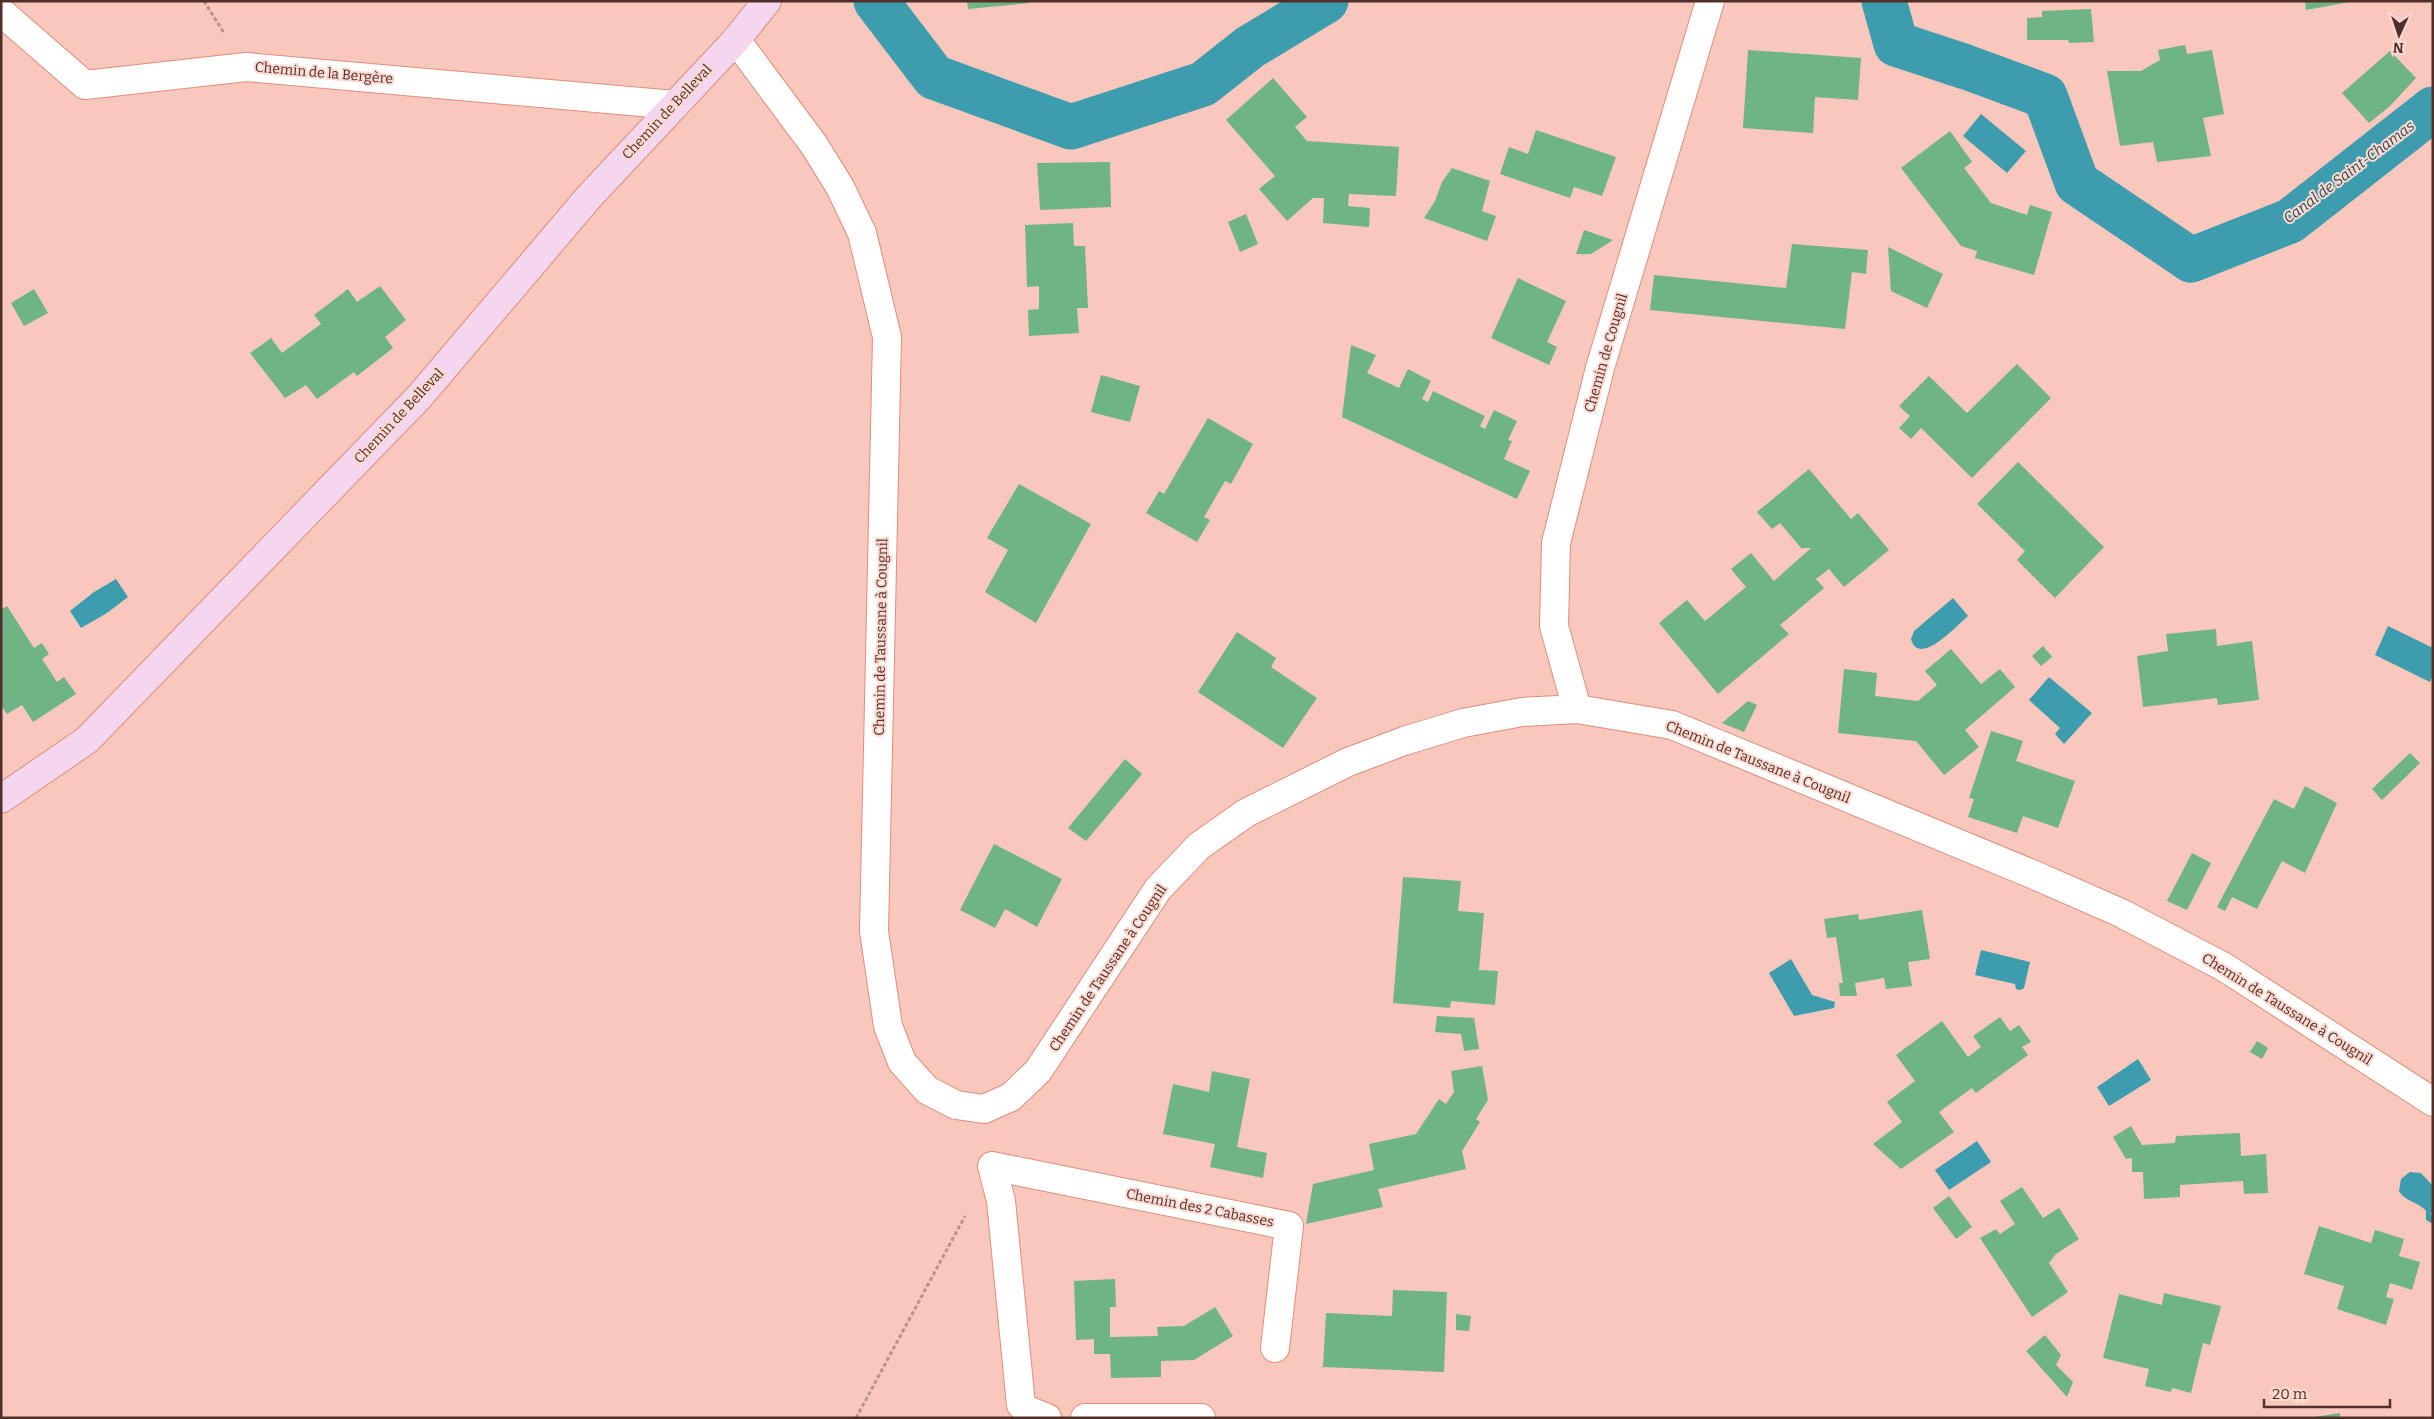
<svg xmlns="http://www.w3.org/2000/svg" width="2434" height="1419" font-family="Bitter,serif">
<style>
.water{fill:#3e9caf}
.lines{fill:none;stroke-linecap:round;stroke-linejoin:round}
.canal{stroke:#3e9caf;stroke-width:45}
.building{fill:#6fb485}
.street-casing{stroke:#dd8f7e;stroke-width:30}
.secondary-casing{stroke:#dd8f7e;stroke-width:30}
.path{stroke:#bd9288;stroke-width:3;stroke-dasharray:4 2.5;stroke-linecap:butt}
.street{stroke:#fff;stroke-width:28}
.secondary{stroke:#f4d7ef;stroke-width:28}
.labels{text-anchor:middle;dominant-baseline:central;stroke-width:4;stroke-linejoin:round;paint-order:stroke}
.street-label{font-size:14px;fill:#503029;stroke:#fbd9d1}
.water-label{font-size:15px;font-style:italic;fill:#2e4b52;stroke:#fbd9d1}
</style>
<rect width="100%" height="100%" fill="#f9c7bc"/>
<g class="water">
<path d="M1981 114 2026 151 2007 173 1963 136Z"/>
<path d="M116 579 128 597 107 613 81 628 70 611 94 592Z"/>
<path d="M1953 598 1968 616C1957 625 1919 668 1911 639L1914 631Z"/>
<path d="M2388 626 2433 648V675L2430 682 2375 655Z"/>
<path d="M2049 677 2092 713 2064 744 2055 734 2060 728 2029 700Z"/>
<path d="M1981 950 2030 962 2024 988 2020 990 2016 989 2015 984 1975 975Z"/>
<path d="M1791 959 1812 995 1835 1002 1834 1008 1794 1016 1769 973Z"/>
<path d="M2138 1059 2151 1080 2109 1106 2097 1087Z"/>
<path d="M1977 1141 1991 1162 1949 1190 1935 1170Z"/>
<path d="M2410 1172 2421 1173 2433 1186V1213L2430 1214 2433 1216V1224L2426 1220V1211C2418 1201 2405 1202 2399 1191L2401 1179Z"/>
</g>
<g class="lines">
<g class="canal">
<path d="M876 1 934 77 1071 127 1203 84 1250 47 1326 1"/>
<path d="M1884 1 1896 44 1966 67 2045 96 2077 183 2191 260 2290 221 2433 109"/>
</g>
</g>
<g class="building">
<path d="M967 1H1030V3L968 9Z"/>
<path d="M2305 1H2350V2L2306 10Z"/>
<path d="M2091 9 2094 42 2069 43 2068 40H2027V18L2042 17V11Z"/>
<path d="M2185 45 2187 54 2212 50 2224 114 2203 118 2211 156 2157 162 2153 142 2120 146 2107 71H2141L2160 60 2158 50Z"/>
<path d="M1748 50 1861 58 1858 100 1815 97 1813 133 1743 128Z"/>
<path d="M2390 51 2416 78 2390 106 2369 123 2342 93Z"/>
<path d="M1273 78 1307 117 1295 127 1307 141 1399 147 1396 196 1349 194 1348 206 1370 208 1369 227 1323 223 1324 198H1313L1287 221 1259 189 1275 176 1226 120Z"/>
<path d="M1536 130 1616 157 1602 196 1574 187 1570 198 1500 174 1509 147 1528 154Z"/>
<path d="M1950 131 1972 162 1964 168 1991 203 2027 215 2030 205 2052 212 2034 275 1975 258 1977 251 1961 246 1901 168Z"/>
<path d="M1110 162 1111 207 1040 210 1037 163Z"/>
<path d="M1452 168 1490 181 1482 211 1496 216 1487 241 1424 218 1435 201 1442 182Z"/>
<path d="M1246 214 1258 244 1240 252 1228 222Z"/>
<path d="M1073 223 1074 246H1085L1088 308H1077L1079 333 1029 336 1028 310 1039 309V286L1027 287 1025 225Z"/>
<path d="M1584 230 1613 240 1591 254H1576Z"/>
<path d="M1792 244 1868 250 1866 274 1852 272 1845 329 1650 310 1654 275 1786 288Z"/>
<path d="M1888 247 1943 274 1927 308 1891 291Z"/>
<path d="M1518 278 1566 301 1547 342 1557 347 1549 365 1491 338Z"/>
<path d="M380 286 406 320 385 337 393 348 357 376 354 372 317 399 306 385 285 398 250 353 271 338 282 353 321 324 314 315 348 289 357 302Z"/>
<path d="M34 289 48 313 24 326 11 303Z"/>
<path d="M1351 345 1376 355 1367 373 1399 388 1408 369 1431 381 1422 399 1428 402 1433 391 1485 416 1480 426 1485 429 1494 410 1517 421 1508 440 1512 441 1504 459 1530 471 1517 499 1342 417Z"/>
<path d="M2017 364 2051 398 1972 478 1921 428 1911 439 1899 428 1910 416 1899 406 1929 376 1967 413Z"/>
<path d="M1101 375 1140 386 1130 422 1091 412Z"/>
<path d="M1208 418 1253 444 1231 484 1225 481 1204 517 1210 520 1197 542 1146 513 1159 491 1164 494Z"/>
<path d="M2018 462 2104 547 2055 598 2017 560 2025 551 1977 504Z"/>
<path d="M1809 469 1851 519 1858 513 1889 550 1844 587 1829 569 1816 579 1824 588 1780 625 1789 634 1718 694 1659 623 1687 600 1705 621 1746 587 1731 569 1751 553 1774 581 1811 548H1801L1780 523 1772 529 1757 512Z"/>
<path d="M1019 484 1091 524 1036 623 985 592 1008 550 987 538Z"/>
<path d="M7 606 34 648 42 643 49 654 42 659 57 682 64 677 76 694 33 722 22 705 7 714 1 705V610Z"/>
<path d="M2216 629 2217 646 2252 641 2259 700 2218 705 2217 698 2143 707 2137 656 2168 651 2166 634Z"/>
<path d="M1237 632 1276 658 1271 667 1317 698 1283 748 1198 692Z"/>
<path d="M2043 646 2052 657 2041 666 2032 656Z"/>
<path d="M1951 649 1981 684 2000 669 2015 687 1965 730 1979 747 1944 775 1916 741 1838 733 1844 669 1877 673 1875 696 1918 701 1937 685 1925 671Z"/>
<path d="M1748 701 1757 705 1744 732 1722 723Z"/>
<path d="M1991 731 2023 741 2016 761 2075 781 2058 828 2023 816 2017 833 1968 817 1974 799 1969 798Z"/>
<path d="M2410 753 2420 763 2382 800 2372 789Z"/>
<path d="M1125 759 1142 774 1086 841 1068 828Z"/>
<path d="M2305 786 2337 803 2305 873 2282 861 2257 909 2232 897 2225 911 2217 907 2274 799 2294 809Z"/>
<path d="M994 844 1062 879 1037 927 1005 909 995 928 960 910Z"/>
<path d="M2192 853 2211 863 2187 910 2167 901Z"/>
<path d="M1403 877 1461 881 1458 911 1484 913 1479 970 1498 971 1495 1005 1451 1001 1450 1008 1393 1003Z"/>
<path d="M1922 910 1930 959 1908 962 1912 986 1886 989 1884 978 1855 983 1857 996H1840L1839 983H1843L1836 937 1827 938 1824 919 1858 914 1859 920Z"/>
<path d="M1437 1016 1474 1018 1479 1049 1464 1051 1461 1034 1435 1032Z"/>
<path d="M2000 1017 2010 1031 2019 1025 2031 1042 2022 1047 2028 1055 1976 1093 1972 1088 1939 1112 1954 1132 1901 1169 1873 1144 1902 1122 1887 1102 1915 1081 1896 1055 1942 1021 1968 1057 1981 1047 1973 1036Z"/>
<path d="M2257 1041 2268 1048 2262 1059 2250 1052Z"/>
<path d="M1482 1066 1488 1100 1476 1119 1480 1122 1462 1151 1466 1169 1378 1189 1383 1207 1306 1224 1313 1184 1374 1170 1369 1144 1416 1134 1439 1099 1446 1104 1454 1092 1451 1071Z"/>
<path d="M1212 1071 1250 1079 1237 1147 1267 1153 1263 1178 1210 1167 1215 1144 1163 1134 1173 1084 1209 1092Z"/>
<path d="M2131 1126 2142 1145 2175 1143 2176 1136 2240 1133 2241 1156 2266 1154 2268 1193 2244 1194 2243 1181 2180 1185V1197L2144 1199 2143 1172H2132V1158L2126 1159 2113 1137Z"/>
<path d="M2022 1187 2043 1218 2059 1208 2079 1239 2056 1254 2049 1263 2068 1292 2032 1317 1980 1238 1996 1229 2000 1234 2015 1224 2000 1201Z"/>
<path d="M1949 1196 1972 1227 1956 1239 1933 1208Z"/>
<path d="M2319 1226 2371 1243 2375 1230 2404 1239 2399 1256 2420 1262 2412 1290 2390 1283 2386 1297 2394 1299 2386 1325 2337 1309 2344 1286 2304 1274Z"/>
<path d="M1115 1279 1116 1307H1110V1337L1158 1336 1157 1327 1184 1326 1215 1307 1233 1336 1194 1360 1161 1361V1377L1111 1378 1110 1354H1094V1339L1076 1340 1074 1281Z"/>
<path d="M1393 1290 1447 1292 1444 1372 1323 1367 1326 1313 1392 1316Z"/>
<path d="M2164 1293 2221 1306 2210 1345 2203 1343 2191 1393 2172 1388 2171 1392 2145 1386 2149 1369 2103 1358 2119 1294 2162 1305Z"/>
<path d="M1456 1314 1471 1316 1469 1331 1456 1330Z"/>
<path d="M2045 1335 2061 1355 2056 1365 2073 1382 2067 1397 2026 1351Z"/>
<path d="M2340 1413V1418H2314V1417Z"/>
</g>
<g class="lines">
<defs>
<g id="street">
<path d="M1 12 85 85 246 67 675 105"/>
<path d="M736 40 814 145 840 187 862 233 887 337 874 931 888 1026 902 1062 927 1090 956 1105 984 1109 1011 1097 1038 1071 1158 889 1199 846 1246 813 1348 762 1404 741 1463 723 1522 712 1577 709 1672 725 2032 874 2121 913 2224 967 2433 1102"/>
<path d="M1577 709 1554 626 1556 543 1600 368 1710 1"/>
<path d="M1047 1418 1027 1410 1021 1405 1001 1201 992 1166 1289 1226 1275 1348"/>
<path d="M1085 1418H1201"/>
</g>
<path id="secondary" d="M1 799 87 740 420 396 588 198 736 40 767 1"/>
</defs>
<use href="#street" class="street-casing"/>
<use href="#secondary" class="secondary-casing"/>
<g class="path">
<path d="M204 1 224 33"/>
<path d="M856 1418 965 1216"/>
</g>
<use href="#street" class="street"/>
<use href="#secondary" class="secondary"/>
</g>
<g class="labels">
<g class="street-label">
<text transform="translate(324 73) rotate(5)">Chemin de la Bergère</text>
<text transform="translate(667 112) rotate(-47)">Chemin de Belleval</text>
<text transform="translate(1606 353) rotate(-74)">Chemin de Cougnil</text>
<text transform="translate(399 416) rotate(-47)">Chemin de Belleval</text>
<text transform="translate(881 637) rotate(-89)">Chemin de Taussane à Cougnil</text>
<text transform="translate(1758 762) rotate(22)">Chemin de Taussane à Cougnil</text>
<text transform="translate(1108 968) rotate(-56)">Chemin de Taussane à Cougnil</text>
<text transform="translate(2287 1009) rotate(32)">Chemin de Taussane à Cougnil</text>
<text transform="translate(1200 1208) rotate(11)">Chemin des 2 Cabasses</text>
</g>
<g class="water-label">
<text transform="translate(2349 172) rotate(-37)">Canal de Saint-Chamas</text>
</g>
</g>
<rect width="2434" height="1419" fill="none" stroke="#503029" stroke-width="5"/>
<g transform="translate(2399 35) rotate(183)" stroke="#fbd9d1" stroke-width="4" paint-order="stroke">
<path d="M0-4L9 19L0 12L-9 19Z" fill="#503029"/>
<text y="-8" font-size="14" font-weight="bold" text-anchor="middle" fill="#503029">N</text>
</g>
<path d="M2264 1399v8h126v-8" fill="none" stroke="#503029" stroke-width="2.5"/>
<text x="2272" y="1399" font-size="15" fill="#503029" stroke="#fbd9d1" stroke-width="4" paint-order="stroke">20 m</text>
</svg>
